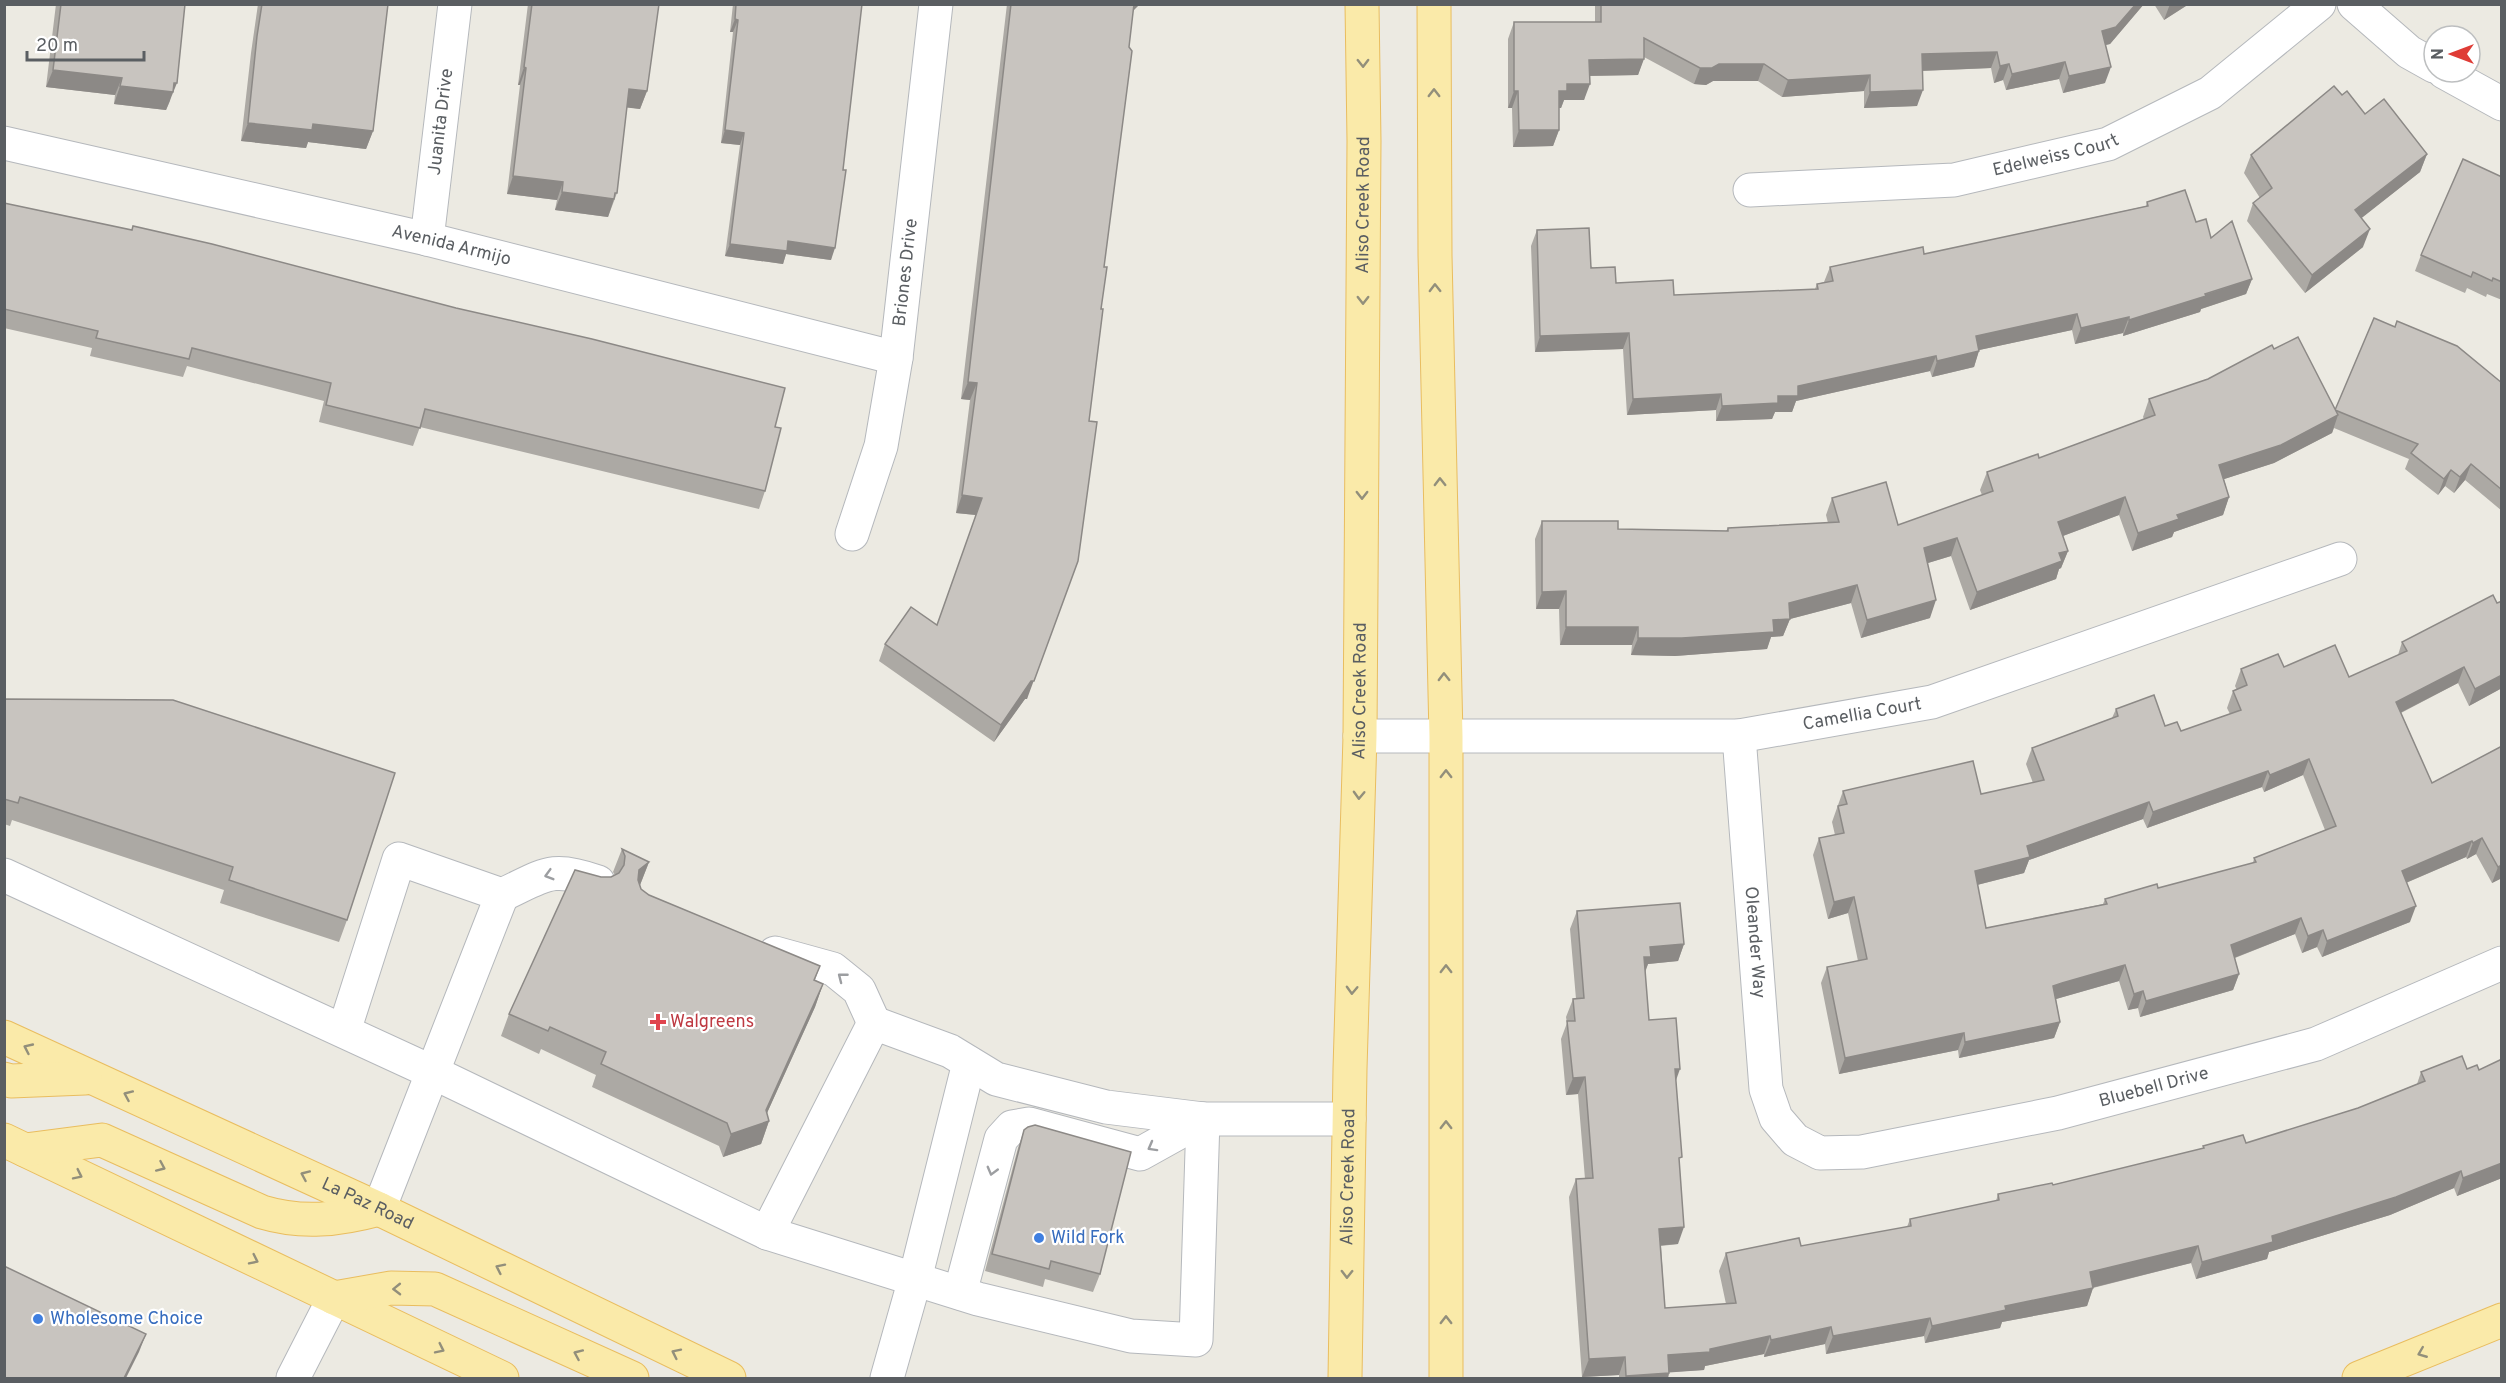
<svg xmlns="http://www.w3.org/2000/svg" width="2506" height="1383" font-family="Overpass,sans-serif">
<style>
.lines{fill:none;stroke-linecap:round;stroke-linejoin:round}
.minor-casing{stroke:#b5b8bc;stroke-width:35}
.major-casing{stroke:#e9bd5f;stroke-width:35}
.minor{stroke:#fff;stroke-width:33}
.major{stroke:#faeaa9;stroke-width:33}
.wall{fill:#aca9a4;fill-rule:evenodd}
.shaded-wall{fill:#8c8986}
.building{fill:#c8c4bf;stroke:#8c8986;stroke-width:1.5;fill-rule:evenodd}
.oneway{stroke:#928f7b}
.oneway2{stroke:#9c9ea1}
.health-dot{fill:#e0444e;stroke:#fff;stroke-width:2}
.shop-dot{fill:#3f7fe0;stroke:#fff;stroke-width:2}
.labels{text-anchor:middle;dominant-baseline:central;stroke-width:4.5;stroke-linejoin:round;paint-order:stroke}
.street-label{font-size:18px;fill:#5a5e62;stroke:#fff}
.health-label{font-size:18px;fill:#be3a42;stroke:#fff;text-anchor:start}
.shop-label{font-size:18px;fill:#366cbe;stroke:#fff;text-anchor:start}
</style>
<rect width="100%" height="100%" fill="#eceae2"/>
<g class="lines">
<defs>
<g id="minor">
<path d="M2354 4 2409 52 2434 66"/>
<path d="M2444 72 2502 104"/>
<path id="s1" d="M4 143 427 239 896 358"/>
<path id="s2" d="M1750 190 1954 180 2108 144 2210 93 2319 4"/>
<path id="s3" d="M427 239 455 4"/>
<path id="s4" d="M852 534 881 446 896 358 936 4"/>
<path id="s5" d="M1360 736H1739L1932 702 2340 559"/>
<path id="s6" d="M1739 736 1766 1089 1776 1118 1795 1140 1820 1153 1862 1152 2058 1113 2316 1044 2502 963"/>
<path d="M4 875 432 1072 767 1233 978 1299 1131 1336 1196 1340 1203 1119"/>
<path d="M502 895C545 875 551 865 598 882"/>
<path d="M775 953 833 969 859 990 874 1023"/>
<path d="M344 1031 399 859 502 895 379 1209"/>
<path d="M767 1233 874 1023 950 1051 996 1079 1106 1107 1203 1119H1349"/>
<path d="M960 1293 1001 1139 1012 1127 1029 1124 1140 1154 1203 1119"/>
<path d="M293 1378 334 1298"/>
<path d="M887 1378 915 1279 969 1063"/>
</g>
<g id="major">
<path d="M1434 4 1435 255 1446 736V1378"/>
<path id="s7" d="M4 1037 379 1209 729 1378"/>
<path d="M4 1079 11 1081 85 1078"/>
<path d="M4 1140 502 1378"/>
<path d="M25 1150 102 1140 262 1212C302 1224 338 1220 379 1209"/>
<path d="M334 1298 391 1288 435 1289 632 1378"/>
<path id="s8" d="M1345 1378 1350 1069 1360 736 1364 141 1362 4"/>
<path d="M2359 1378 2502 1320"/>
</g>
</defs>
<use href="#minor" class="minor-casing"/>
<use href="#major" class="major-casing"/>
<use href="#minor" class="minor"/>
<use href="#major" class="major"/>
</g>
<g class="wall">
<path d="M56 4H185L170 101 166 110 114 104 115 95 46 87Z"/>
<path d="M258 4H388L373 131 366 149 308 142 306 148 241 141 251 53Z"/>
<path d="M528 4H659L647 91 640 109 627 107 617 193 608 217 555 210 557 200 507 194 520 85H518Z"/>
<path d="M733 4H862L831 260 786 254 783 264 725 256 740 145 721 143 733 32H730Z"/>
<path d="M1007 4H1140L1133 10 1027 699H1025L994 742 879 661 885 644 937 625 976 515 956 513 970 400 961 399Z"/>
<path d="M1595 4H2144L2110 44 2106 45 2105 83 2063 93 2059 79 2006 90 2003 80 1994 83 1991 68 1923 71 1917 106 1864 108V91L1782 97 1758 81H1713L1706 85 1694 84 1644 57 1638 75 1590 76 1584 100H1564L1561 108H1559V130L1553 146 1513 147 1512 108H1508V39L1514 22H1595Z"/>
<path d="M2154 4H2189L2164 20Z"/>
<path d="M2342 95 2365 114 2427 154 2420 172 2361 218 2363 247 2305 293 2247 221 2253 203 2260 198 2244 173 2251 155Z"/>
<path d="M2502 177V300L2487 294 2486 297 2467 288 2465 293 2415 271 2421 255Z"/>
<path d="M2147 202 2196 222 2252 279 2246 294 2201 309 2200 312 2123 336V333L2075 344 2072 330 1979 350 1974 367 1932 377 1930 371 1796 401 1792 412H1775L1772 419 1716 421V410L1627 415 1623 349 1535 352 1531 246 1537 230 1616 283 1674 295 1815 289 1817 284 1824 282 1830 267 1924 254 2041 229 2146 206Z"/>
<path d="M4 203 132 230 133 226 775 427 765 491 759 509 420 427 413 446 319 422 324 401 187 366 183 377 90 356 92 348 4 328Z"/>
<path d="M2274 349 2335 409 2502 383V511L2465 480 2454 493 2445 486 2438 495 2405 469 2409 459 2334 428 2332 433 2274 463 2224 479 2229 497 2223 515 2174 532 2172 537 2132 551 2119 515 2063 536 2068 551 2061 568 2059 569 2056 579 1970 610 1951 556 1928 563 1930 618 1861 638 1851 603 1790 619 1783 636 1771 637 1767 649 1675 656 1631 655 1632 645H1560L1559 609H1536L1535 539 1542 521 1618 529 1726 531 1728 528 1828 523 1826 515 1832 498 1898 525 1982 495 1980 490 1987 472 2039 458 2144 419 2143 417 2149 399 2208 379Z"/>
<path d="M2502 601V688L2469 706 2458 683 2401 713 2432 783 2502 746V878L2492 883 2476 854 2467 859 2466 857 2406 883 2410 922 2322 957 2317 947 2302 953 2295 934 2235 958 2239 974 2233 990 2140 1017 2138 1008 2128 1010 2119 981 2056 999 2060 1022 2054 1038 1959 1058 1958 1050 1839 1074 1821 983 1827 967 1858 961 1848 913 1828 919 1813 855 1819 838 1835 835 1832 822 1843 791 1981 794 2033 783 2026 764 2032 748 2112 718 2116 709 2181 731 2230 714 2227 708 2233 691 2237 690 2235 686 2241 669 2284 667 2349 677 2398 655 2402 642ZM2303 775 2325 830 2254 858 2253 863 2158 888 2105 899 2103 904 1986 928 1977 885 2024 873 2029 860 2143 819 2147 828 2262 787 2264 792Z"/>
<path d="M4 699 347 920 339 942 220 903 224 890 12 820 10 826 4 824Z"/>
<path d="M622 849 649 862 640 885 641 889 649 895 820 966 815 980 823 984 815 1007 767 1113 769 1121 761 1144 723 1157 719 1146 592 1087 596 1075 541 1049 539 1054 501 1036 509 1014 601 877H611L615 875 613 872Z"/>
<path d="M1577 911 1684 944 1678 961 1648 964 1645 973 1649 1020 1676 1081 1679 1166 1678 1244 1661 1246 1665 1308 1726 1304 1719 1271 1726 1253 1801 1246 1907 1227 1910 1219 1996 1201 1998 1194 2053 1185 2203 1149V1146L2246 1143 2358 1108 2417 1084 2421 1072 2467 1069 2479 1070 2502 1059V1178L2457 1196 2454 1188 2390 1215 2269 1252 2267 1259 2196 1279 2191 1263 2093 1288 2087 1306 2002 1322 2000 1328 1925 1343 1924 1336 1826 1354 1825 1344 1764 1357V1354L1705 1366 1704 1370 1669 1372 1668 1378H1619V1375L1582 1377 1569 1197 1576 1179H1585L1578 1094 1566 1095 1561 1039 1567 1023 1566 1017 1573 999H1576L1570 929Z"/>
<path d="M1024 1130 1100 1274 1093 1292 1045 1279 1043 1287 985 1271 1018 1148Z"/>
</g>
<g class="shaded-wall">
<path d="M1132 4H1140L1129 15Z"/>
<path d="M2136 4H2144L2110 44 2096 47 2102 31Z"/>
<path d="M2170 4H2189L2164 20Z"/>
<path d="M735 19 738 20 733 32H730Z"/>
<path d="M1997 52 1991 68 1916 71 1922 54Z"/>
<path d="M1644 59 1638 75 1583 76 1589 60Z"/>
<path d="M2065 62 2059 79 2006 90 2012 74Z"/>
<path d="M1719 64H1764L1758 81H1713L1706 85 1694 84 1700 68Z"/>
<path d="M2009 64 2003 80 1994 83 2000 66Z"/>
<path d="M524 67 526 68 520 85H518Z"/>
<path d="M2111 67 2105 83 2063 93 2069 76Z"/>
<path d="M53 70 122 78 115 95 46 87Z"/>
<path d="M1870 75 1864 91 1782 97 1788 80Z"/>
<path d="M177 83 166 110 114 104 120 86Z"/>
<path d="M1567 84H1590L1584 100H1564L1561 108H1553L1559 91Z"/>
<path d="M629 89 647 91 640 109 622 107Z"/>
<path d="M1923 90 1917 106 1864 108 1870 92Z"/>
<path d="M1514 91H1518L1512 108H1508Z"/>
<path d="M248 123 313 124 373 131 366 149 308 142 306 148 241 141Z"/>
<path d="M725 130 744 133 740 145 721 143Z"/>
<path d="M1519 130H1559L1553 146 1513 147Z"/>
<path d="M2427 154 2420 172 2349 228 2355 210Z"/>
<path d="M513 176 563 182 557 200 507 194Z"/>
<path d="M562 192 614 199 608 217 555 210Z"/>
<path d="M2370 229 2363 247 2305 293 2312 275Z"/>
<path d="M788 241 835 248 831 260 786 254 783 264 725 256 730 244Z"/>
<path d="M2252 279 2246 294 2201 309 2200 312 2123 336 2129 320Z"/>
<path d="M2077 314 2072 330 1970 352 1976 336Z"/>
<path d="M2129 317 2123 333 2075 344 2081 328Z"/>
<path d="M1629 333 1623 349 1535 352 1540 336Z"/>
<path d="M1979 351 1974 367 1932 377 1937 361Z"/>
<path d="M1936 356 1930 371 1796 401 1792 412H1775L1772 419 1716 421 1722 406 1778 396 1798 386Z"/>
<path d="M968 382 977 383 970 400 961 399Z"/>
<path d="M1721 394 1716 410 1627 415 1633 399Z"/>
<path d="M2338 415 2332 433 2274 463 2212 483 2219 465Z"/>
<path d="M2471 464 2465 480 2454 493 2460 477Z"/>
<path d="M2451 470 2445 486 2438 495 2444 479Z"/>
<path d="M962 495 982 498 976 515 956 513Z"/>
<path d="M2125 497 2119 515 2052 540 2058 522Z"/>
<path d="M2229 497 2223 515 2174 532 2172 537 2132 551 2138 533 2177 515Z"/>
<path d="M1957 538 1951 556 1918 566 1924 548Z"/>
<path d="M2068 551 2061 568 2059 569 2056 579 1970 610 1977 592 2059 553Z"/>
<path d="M1078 561 1027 699H1025L994 742 1001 725Z"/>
<path d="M1857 585 1851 603 1790 619 1783 636 1771 637 1767 649 1675 656 1631 655 1638 638 1773 620 1789 603Z"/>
<path d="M1566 591 1559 609H1536L1542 592Z"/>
<path d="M1936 600 1930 618 1861 638 1867 620Z"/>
<path d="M1566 627H1638L1632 645H1560Z"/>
<path d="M2464 667 2458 683 2390 718 2396 702Z"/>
<path d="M2502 675V688L2469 706 2475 689Z"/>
<path d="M2309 759 2303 775 2264 792 2270 775Z"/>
<path d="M2268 771 2262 787 2147 828 2153 812Z"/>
<path d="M2149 802 2143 819 2029 860 2024 873 1969 887 1975 871 2027 846Z"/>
<path d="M2482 838 2476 854 2467 859 2473 843Z"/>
<path d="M2472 841 2466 857 2396 887 2402 871Z"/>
<path d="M649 862 640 885 631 893 639 870Z"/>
<path d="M2502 865V878L2492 883 2498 867Z"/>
<path d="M1854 897 1848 913 1828 919 1834 902Z"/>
<path d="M2416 906 2410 922 2322 957 2327 941Z"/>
<path d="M2301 918 2295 934 2226 961 2231 945Z"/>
<path d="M2323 930 2317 947 2302 953 2308 936Z"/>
<path d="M1684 944 1678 961 1648 964 1644 974V957L1650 947Z"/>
<path d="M2125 965 2119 981 2056 999 2053 986 2062 983Z"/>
<path d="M2239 974 2233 990 2140 1017 2146 1001Z"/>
<path d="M823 984 815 1007 762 1124 769 1121 761 1144 723 1157 731 1134 766 1110Z"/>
<path d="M2143 991 2138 1008 2128 1010 2134 994Z"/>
<path d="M2060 1022 2054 1038 1959 1058 1965 1042Z"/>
<path d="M1964 1033 1958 1050 1839 1074 1845 1058Z"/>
<path d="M1675 1069H1680L1674 1086Z"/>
<path d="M1585 1077 1578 1094 1566 1095 1573 1078Z"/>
<path d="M2502 1163V1178L2457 1196 2463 1178Z"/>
<path d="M2461 1171 2454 1188 2390 1215 2269 1252 2267 1259 2196 1279 2202 1262 2272 1236Z"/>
<path d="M1684 1227 1678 1244 1653 1246 1659 1229Z"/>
<path d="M2198 1246 2191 1263 2083 1290 2090 1272Z"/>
<path d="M2093 1288 2087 1306 2002 1322 2000 1328 1925 1343 1932 1326 2005 1306Z"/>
<path d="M1930 1318 1924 1336 1826 1354 1833 1336Z"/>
<path d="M1831 1327 1825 1344 1764 1357 1771 1340Z"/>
<path d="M146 1334 139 1352 126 1378H124Z"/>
<path d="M1770 1336 1764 1354 1705 1366 1704 1370 1662 1373 1668 1355 1710 1349Z"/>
<path d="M1625 1357 1619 1375 1582 1377 1589 1359Z"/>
<path d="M1669 1373 1668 1378H1625L1626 1376Z"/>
</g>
<g class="building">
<path d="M61 4H185L177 83H174L173 92 120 86 122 78 53 70Z"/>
<path d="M262 4H388L373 131 313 124 312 130 248 123 257 36Z"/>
<path d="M532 4H659L647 91 629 89 617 193H615L614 199 562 192 563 182 513 176 526 68 524 67Z"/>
<path d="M736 4H862L843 170H846L835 248 788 241 787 251 730 244 744 133 725 130 738 20 735 19Z"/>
<path d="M1011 4H1134L1129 47 1132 51 1104 267H1107L1101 309H1103L1089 421 1097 422 1078 561 1034 681H1031L1001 725 885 644 911 607 937 625 982 498 962 495 977 383 968 382Z"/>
<path d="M1601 4H2136L2116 27 2102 31 2111 67 2069 76 2065 62 2012 74 2009 64 2000 66 1997 52 1922 54 1923 90 1870 92V75L1788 80 1764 64H1719L1712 68H1700L1644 38V59L1589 60 1590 84H1567V91H1559V130H1519L1518 91H1514V22H1601Z"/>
<path d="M2334 86 2342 95 2347 91 2365 114 2384 99 2427 154 2355 210 2370 229 2312 275 2253 203 2272 188 2251 155Z"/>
<path d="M2463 159 2502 177V282L2493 278 2492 281 2473 272 2471 277 2421 255Z"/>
<path d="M2185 190 2196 222 2206 219 2211 238 2232 221 2252 279 2205 294 2206 296 2129 320V317L2081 328 2077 314 1976 336 1979 351 1937 361 1936 356 1798 386V396H1778V403L1722 406 1721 394 1633 399 1629 333 1540 336 1537 230 1589 228 1591 268 1615 267 1616 283 1673 280 1674 295 1818 289 1817 284 1833 281 1830 267 1923 247 1924 254 2041 229 2148 206 2147 202Z"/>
<path d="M4 203 132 230 133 226 212 244 456 308 592 339 785 388 775 427 781 428 765 491 425 409 420 428 326 405 331 383 192 348 189 359 96 338 98 331 4 309Z"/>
<path d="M2374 318 2395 327 2397 321 2457 346 2502 383V490L2471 464 2460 477 2451 470 2444 479 2411 453 2418 444 2335 410Z"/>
<path d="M2298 337 2338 415 2281 445 2219 465 2229 497 2177 515 2179 519 2138 533 2125 497 2058 522 2068 551 2059 553 2062 561 1977 592 1957 538 1924 548 1936 600 1867 620 1857 585 1789 603 1790 619 1773 620 1774 632 1682 638H1638V627H1566V591L1542 592V521H1618V529L1728 531V528L1839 522 1832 498 1886 482 1898 525 1993 491 1987 472 2038 454 2039 458 2155 415 2149 399 2208 379 2272 345 2274 349Z"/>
<path d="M2493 595 2497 603 2502 601V675L2475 689 2464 667 2396 702 2432 783 2502 746V865L2498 867 2482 838 2473 843 2472 841 2402 871 2416 906 2327 941 2323 930 2308 936 2301 918 2231 945 2239 974 2146 1001 2143 991 2134 994 2125 965 2062 983 2053 986 2060 1022 1965 1042 1964 1033 1845 1058 1827 967 1867 959 1854 897 1834 902 1819 838 1844 833 1838 806 1847 804 1843 791 1973 761 1981 794 2044 780 2032 748 2118 716 2116 709 2154 695 2165 726 2177 722 2181 731 2241 710 2233 691 2247 685 2241 669 2278 654 2284 667 2335 645 2349 677 2407 651 2402 642ZM2309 759 2336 826 2254 858 2256 862 2158 888 2157 884 2105 899 2107 904 1986 928 1975 871 2030 857 2027 846 2149 802 2153 812 2268 771 2270 775Z"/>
<path d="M4 699 173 700 395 773 347 920 229 880 233 867 20 797 18 803 4 799Z"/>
<path d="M622 849 649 862 639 870 638 880 641 889 649 895 820 966 814 980 823 984 766 1110 769 1121 731 1134 727 1123 601 1064 606 1052 550 1027 548 1031 509 1014 575 870 601 877H611L619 873 624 865 625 856Z"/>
<path d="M1680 903 1684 944 1650 947 1651 957H1644L1649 1020 1676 1018 1680 1069H1675L1682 1157 1679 1158 1684 1227 1659 1229 1665 1308 1736 1303 1726 1253 1799 1238 1801 1246 1911 1226 1910 1219 1999 1200 1998 1194 2052 1183 2053 1185 2204 1148 2203 1146 2243 1135 2246 1143 2358 1108 2425 1081 2421 1072 2462 1056 2467 1069 2477 1065 2479 1070 2502 1059V1163L2463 1178 2461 1171 2396 1197 2272 1236 2273 1242 2202 1262 2198 1246 2090 1272 2093 1288 2005 1306 2006 1310 1932 1326 1930 1318 1833 1336 1831 1327 1771 1340 1770 1336 1710 1349V1352L1668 1355 1669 1373 1626 1376 1625 1357 1589 1359 1576 1179 1593 1178 1585 1077 1573 1078 1567 1021H1575L1573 999 1584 998 1577 911Z"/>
<path d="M1035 1125 1131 1152 1100 1274 1051 1261 1049 1269 992 1254 1024 1130 1028 1127Z"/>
<path d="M4 1266 146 1334 124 1378H4Z"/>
</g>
<defs><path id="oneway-chevron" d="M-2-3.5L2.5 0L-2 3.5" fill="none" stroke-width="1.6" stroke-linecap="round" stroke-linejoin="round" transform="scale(1.5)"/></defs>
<g class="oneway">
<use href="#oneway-chevron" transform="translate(1363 63) rotate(89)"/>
<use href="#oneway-chevron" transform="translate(1434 93) rotate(-90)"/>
<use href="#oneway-chevron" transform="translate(1435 288) rotate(-91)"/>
<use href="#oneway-chevron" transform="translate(1363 300) rotate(90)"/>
<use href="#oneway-chevron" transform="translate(1440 482) rotate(-91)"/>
<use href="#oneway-chevron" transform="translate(1362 495) rotate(90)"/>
<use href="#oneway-chevron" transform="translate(1444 677) rotate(-91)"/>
<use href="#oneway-chevron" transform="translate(1446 774) rotate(-90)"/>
<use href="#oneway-chevron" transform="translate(1359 795) rotate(92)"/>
<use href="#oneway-chevron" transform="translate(1446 969) rotate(-90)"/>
<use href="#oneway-chevron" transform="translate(1352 990) rotate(92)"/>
<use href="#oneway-chevron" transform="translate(28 1048) rotate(-155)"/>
<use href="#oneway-chevron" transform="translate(128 1095) rotate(-156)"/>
<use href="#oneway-chevron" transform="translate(1446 1125) rotate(-90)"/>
<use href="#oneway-chevron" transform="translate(161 1167) rotate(24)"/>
<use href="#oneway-chevron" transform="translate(78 1175) rotate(26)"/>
<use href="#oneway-chevron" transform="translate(305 1175) rotate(-156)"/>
<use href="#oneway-chevron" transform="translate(254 1260) rotate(26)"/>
<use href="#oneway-chevron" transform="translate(500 1268) rotate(-154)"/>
<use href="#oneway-chevron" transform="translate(1347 1274) rotate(91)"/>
<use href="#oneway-chevron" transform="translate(397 1289) rotate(179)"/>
<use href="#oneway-chevron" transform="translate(1446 1320) rotate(-90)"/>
<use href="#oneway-chevron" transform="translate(440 1349) rotate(26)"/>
<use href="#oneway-chevron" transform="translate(676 1353) rotate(-154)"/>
<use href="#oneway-chevron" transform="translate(2422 1353) rotate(158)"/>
<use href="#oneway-chevron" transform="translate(578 1354) rotate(-156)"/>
</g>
<g class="oneway2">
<use href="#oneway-chevron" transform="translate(549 875) rotate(164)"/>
<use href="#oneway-chevron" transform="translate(842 977) rotate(-142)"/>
<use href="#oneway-chevron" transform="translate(1152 1147) rotate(151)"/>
<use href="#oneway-chevron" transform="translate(992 1171) rotate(105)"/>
</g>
<path class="health-dot" d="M655 1013h6v6h6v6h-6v6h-6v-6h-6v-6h6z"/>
<g class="shop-dot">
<circle cx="1039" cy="1238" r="6"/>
<circle cx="38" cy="1319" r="6"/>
</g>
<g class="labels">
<g class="street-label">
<text stroke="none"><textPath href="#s3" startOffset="118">Juanita Drive</textPath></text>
<text stroke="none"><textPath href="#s2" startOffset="309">Edelweiss Court</textPath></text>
<text stroke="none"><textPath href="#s8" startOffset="1173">Aliso Creek Road</textPath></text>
<text stroke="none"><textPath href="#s1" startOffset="459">Avenida Armijo</textPath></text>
<text stroke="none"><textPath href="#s4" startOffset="268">Briones Drive</textPath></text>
<text stroke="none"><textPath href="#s8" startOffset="687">Aliso Creek Road</textPath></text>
<text stroke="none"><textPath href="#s5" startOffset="504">Camellia Court</textPath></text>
<text stroke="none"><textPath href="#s6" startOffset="207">Oleander Way</textPath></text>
<text stroke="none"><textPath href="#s6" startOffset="783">Bluebell Drive</textPath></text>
<text stroke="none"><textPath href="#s8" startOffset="201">Aliso Creek Road</textPath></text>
<text stroke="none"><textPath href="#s7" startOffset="400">La Paz Road</textPath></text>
</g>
<g class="health-label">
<text x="670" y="1022">Walgreens</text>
</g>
<g class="shop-label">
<text x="1051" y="1238">Wild Fork</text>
<text x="50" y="1319">Wholesome Choice</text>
</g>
</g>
<rect width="2506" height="1383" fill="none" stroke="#5a5e62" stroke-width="12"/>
<g transform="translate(2452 54) rotate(270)"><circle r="28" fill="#ffffff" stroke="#bdbfc0" stroke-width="1.5"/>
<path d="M0-4.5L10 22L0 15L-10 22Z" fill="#df3c36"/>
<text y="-9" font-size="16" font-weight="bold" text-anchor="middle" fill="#5a5e62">N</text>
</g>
<path d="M27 51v9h117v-9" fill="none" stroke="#5a5e62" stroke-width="3"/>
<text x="36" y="51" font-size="18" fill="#5a5e62" stroke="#ffffff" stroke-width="4.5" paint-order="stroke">20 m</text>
</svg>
